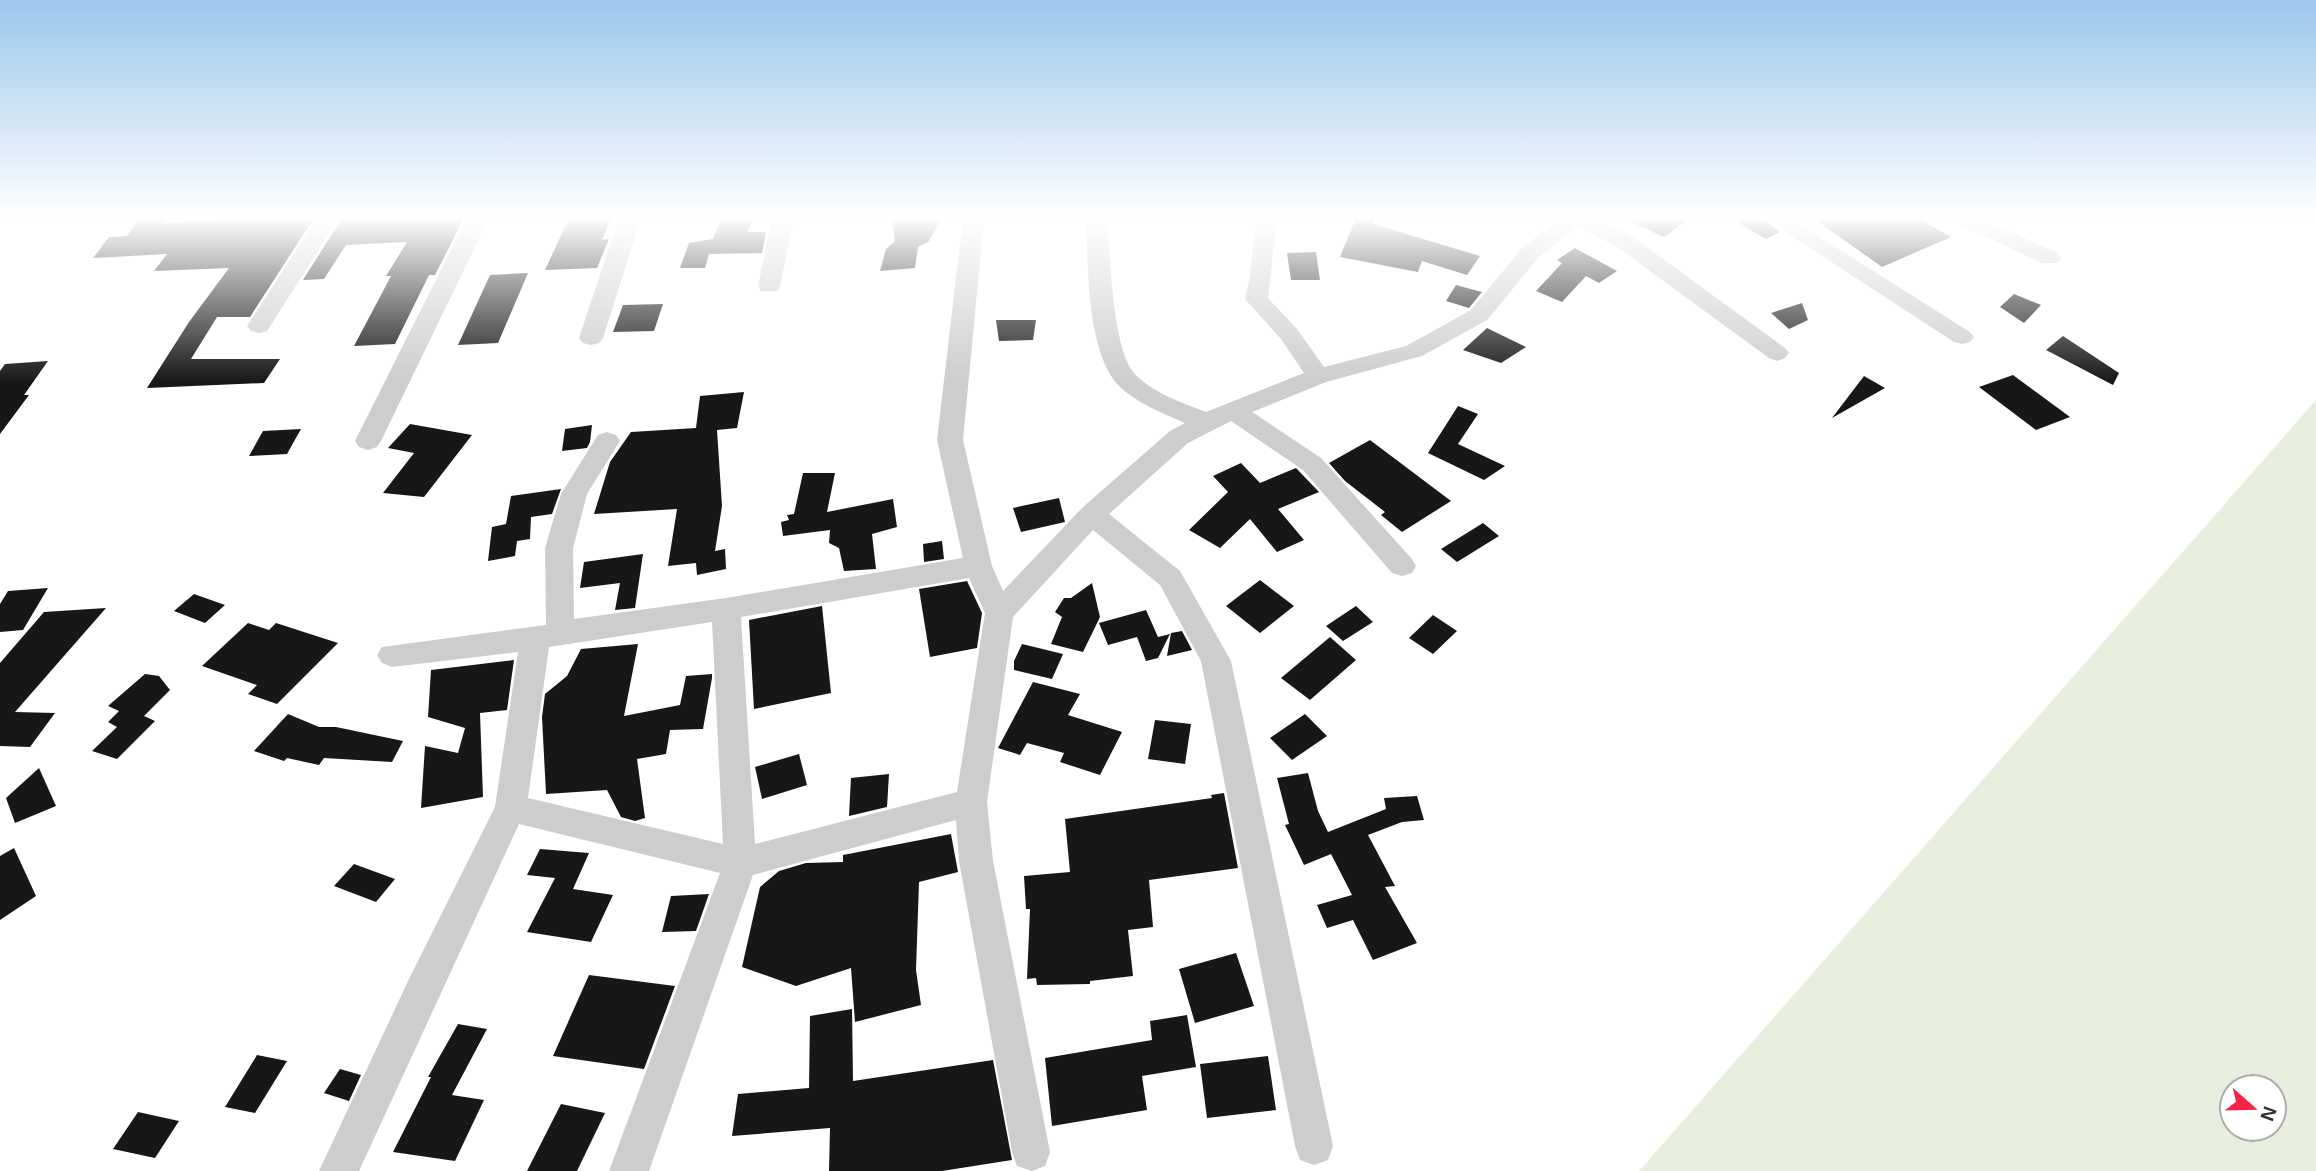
<svg xmlns="http://www.w3.org/2000/svg" width="2316" height="1171" font-family="Arial,sans-serif">
<style>
.green{fill:#e8eedd;fill-rule:evenodd}
.building{fill:#171717}
.lines{fill:none;stroke-linecap:round;stroke-linejoin:round}
.minor{fill:#cdcdcd;fill-rule:evenodd}
</style>
<rect width="100%" height="100%" fill="#fff"/>
<path class="green" d="M2316 400V1171H1639ZM2232 1087H2274V1129H2232Z"/>
<g class="building">
<path d="M140 218H166L163 223 220 220 221 218H314L250 317H217L191 359H280L264 383 147 388 189 322 229 268 154 271 167 254 93 258 109 237 127 236Z"/>
<path d="M342 218H464L435 275H429L395 344 354 346 391 276H386L407 242 346 245 324 279 303 280Z"/>
<path d="M569 218H611L602 240 609 239 597 268 545 270Z"/>
<path d="M721 218H754L747 232H766L762 253 709 254 705 268H680L689 243 713 239Z"/>
<path d="M1356 218H1375L1373 224 1480 256 1467 275 1422 261 1418 272 1340 257Z"/>
<path d="M1623 218H1690L1664 237Z"/>
<path d="M1730 218H1762L1780 232 1766 239Z"/>
<path d="M1813 218H1918L1951 237 1882 267Z"/>
<path d="M892 220H940L929 241 918 247 915 268 880 271 886 249 895 241Z"/>
<path d="M1575 248 1617 271 1599 283 1586 276 1562 302 1536 291 1562 263 1557 260Z"/>
<path d="M1316 252 1320 280H1291L1287 253Z"/>
<path d="M528 273 498 343 458 345 490 275Z"/>
<path d="M1456 285 1482 292 1469 308 1446 301Z"/>
<path d="M2014 294 2041 305 2024 323 2000 307Z"/>
<path d="M1802 303 1808 320 1789 329 1771 313Z"/>
<path d="M663 304 654 331 613 332 623 305Z"/>
<path d="M996 320H1036L1033 340 999 341Z"/>
<path d="M1487 328 1526 347 1501 363 1463 350Z"/>
<path d="M2063 336 2119 373 2113 385 2046 350Z"/>
<path d="M48 361 24 395H29L0 434V371L5 364Z"/>
<path d="M2013 375 2070 417 2036 430 1979 387Z"/>
<path d="M1864 376 1885 388 1832 418Z"/>
<path d="M744 392 737 428 717 430 722 506 715 551 725 549 726 569 697 575 696 563 668 566 677 509 594 514 610 462 631 432 696 428 700 396Z"/>
<path d="M1458 406 1478 414 1458 444 1505 466 1484 480 1428 453Z"/>
<path d="M410 424 472 435 424 497 383 493 414 453 388 448Z"/>
<path d="M592 425 590 442 587 448 562 451 565 429Z"/>
<path d="M301 429 287 454 249 456 263 431Z"/>
<path d="M1370 440 1451 501 1402 532 1381 515 1385 512 1345 481 1329 463Z"/>
<path d="M1241 463 1260 483 1296 468 1319 492 1278 509 1304 540 1277 552 1250 519 1220 548 1189 530 1228 492 1213 476Z"/>
<path d="M803 473H835L827 512 893 499 897 527 872 534 876 569 844 571 839 548 829 543 830 530 783 536 781 522 789 520 787 515 794 514Z"/>
<path d="M561 489 552 514 531 517 530 539 517 541 515 556 488 561 492 527 506 524 511 496Z"/>
<path d="M1059 498 1065 522 1021 532 1013 508Z"/>
<path d="M1483 523 1499 536 1457 562 1441 549Z"/>
<path d="M942 541 944 559 924 562 923 544Z"/>
<path d="M643 554 635 608 615 610 620 583 580 588 584 562Z"/>
<path d="M1260 580 1294 606 1260 633 1226 606Z"/>
<path d="M967 581 982 613 977 648 930 657 919 589Z"/>
<path d="M1092 583 1100 617 1083 652 1051 644 1062 617 1055 612 1064 598H1071Z"/>
<path d="M48 588 23 630 0 632V604L8 591Z"/>
<path d="M194 594 225 605 205 623 174 611Z"/>
<path d="M822 606 831 693 754 709 749 620Z"/>
<path d="M1356 606 1373 622 1343 641 1326 626Z"/>
<path d="M106 608 15 712 55 713 30 747 0 746V663L44 612Z"/>
<path d="M1146 610 1158 637 1170 634 1158 658 1146 661 1137 637 1108 645 1099 623Z"/>
<path d="M1433 615 1457 631 1433 654 1409 638Z"/>
<path d="M248 623 269 630 276 623 338 643 277 704 248 694 257 685 202 666Z"/>
<path d="M1182 631 1192 650 1167 656 1171 633Z"/>
<path d="M1330 637 1356 660 1310 700 1281 678Z"/>
<path d="M638 644 624 716 680 705 686 676 712 674V678L703 729 670 730 666 754 637 759 645 818 635 821 621 817 607 790 546 794 542 717 545 694 567 676 581 649Z"/>
<path d="M1022 644 1063 654 1052 679 1014 670V661Z"/>
<path d="M514 660 507 710 480 713 483 797 421 808 425 746 458 753 465 728 428 717 431 670Z"/>
<path d="M145 674 159 676 170 690 144 716 155 721 117 759 92 751 117 727 108 722 119 711 108 706Z"/>
<path d="M1033 682 1080 694 1068 715 1122 732 1100 775 1060 762 1064 753 1027 743 1020 755 998 748Z"/>
<path d="M288 714 319 727H336L403 741 392 762 324 758 319 765 287 758 284 761 254 751Z"/>
<path d="M1305 714 1327 736 1292 760 1270 738Z"/>
<path d="M1155 720 1191 724 1185 764 1148 759Z"/>
<path d="M799 754 807 785 762 799 755 767Z"/>
<path d="M39 768 56 806 15 823 6 798Z"/>
<path d="M1308 773 1318 811 1328 832 1386 809 1384 798 1417 796 1424 820 1402 822 1368 835 1395 886 1385 887 1417 943 1373 960 1353 920 1327 928 1317 905 1352 895 1331 854 1304 865 1285 825 1289 824 1277 778Z"/>
<path d="M889 774 887 807 849 816 851 778Z"/>
<path d="M1224 793 1238 868 1149 880 1153 927 1128 930 1133 976 1090 981V984L1037 985 1036 978 1027 979 1030 909H1026L1024 876 1070 872 1065 819 1212 798 1211 795Z"/>
<path d="M951 834 958 872 919 882 916 970 921 1005 855 1022 851 968 796 986 742 967 760 887 779 871 806 863 843 862V855Z"/>
<path d="M14 848 36 896 0 920V856Z"/>
<path d="M540 849 589 853 573 889 613 895 591 942 527 932 555 878 527 875Z"/>
<path d="M354 864 395 879 376 902 334 886Z"/>
<path d="M709 894 696 931 662 932 671 896Z"/>
<path d="M1236 953 1254 1006 1195 1023 1179 969Z"/>
<path d="M589 975 675 986 644 1069 553 1056Z"/>
<path d="M852 1009 853 1081 993 1060 1012 1160 942 1171H829L830 1128 732 1136 738 1094 809 1088 810 1016Z"/>
<path d="M1187 1015 1196 1067 1142 1076 1147 1110 1052 1126 1045 1058 1152 1040 1150 1021Z"/>
<path d="M458 1024 487 1029 452 1095 484 1100 455 1161 393 1152 431 1077H428Z"/>
<path d="M257 1055 287 1061 255 1113 225 1107Z"/>
<path d="M1268 1056 1276 1110 1207 1118 1200 1064Z"/>
<path d="M340 1069 361 1075 349 1101 324 1093Z"/>
<path d="M561 1104 605 1113 577 1171H527Z"/>
<path d="M138 1112 179 1121 155 1158 113 1149Z"/>
</g>
<g class="lines">
<g class="minor">
<path d="M317 218H339L267 331 259 333 251 331 247 326Z"/>
<path d="M467 218H489L381 441 377 447 368 450 359 447 355 441Z"/>
<path d="M619 218H641L603 338 599 343 591 345 583 343 579 338Z"/>
<path d="M772 218H794L780 286 777 291H761L758 286Z"/>
<path d="M963 218H984L963 440 992 566 1003 591 1083 507 1170 431 1185 423C1163 413 1136 403 1119 386 1086 352 1088 263 1086 218H1107C1110 253 1112 348 1134 373 1152 393 1183 403 1206 412L1304 373 1281 339 1245 299 1250 276 1256 218H1277L1268 298 1297 329 1324 367 1406 346 1471 310 1523 247 1561 218H1593L1633 237 1785 348 1789 353 1785 358 1777 361 1769 358 1617 247 1577 226 1539 257 1487 320 1422 356 1326 382 1252 412 1321 458 1412 559 1416 566 1412 573 1402 576 1392 573 1303 470 1231 421 1188 443 1109 514 1180 571 1231 661 1333 1146 1328 1160 1314 1165 1300 1160 1295 1146 1201 661 1160 585 1093 530 1013 617 987 802 993 861 1050 1152 1045 1166 1032 1171 1017 1166 1012 1152 959 861 956 820 753 875 649 1171H609L720 873 519 824 359 1171H319L409 979 495 807 518 652 392 667 382 663 377 655 382 647 546 625 545 548 561 494 598 435 607 432 616 435 620 441 587 494 573 548 574 619 726 598 963 558 937 440ZM969 578 985 613 957 792 755 844 741 617ZM712 622 723 844 528 798 549 647Z"/>
<path d="M1764 218H1789L1970 332 1974 337 1970 342 1962 344 1954 342Z"/>
<path d="M1951 218H1979L2058 253 2061 258 2058 263H2042L1955 222Z"/>
</g>
</g>
<linearGradient id="sky" x2="0" y2="1"><stop stop-color="#9bc7eb"/><stop offset="0.57" stop-color="#fff"/><stop offset="1" stop-color="#fff" stop-opacity="0"/></linearGradient>
<rect width="2316" height="382" fill="url(#sky)"/>
<g transform="translate(2253 1108) rotate(110)"><circle r="33" fill="#ffffff" stroke="#acacac" stroke-width="2"/>
<path d="M0-5L12 26L0 18L-12 26Z" fill="#f72344"/>
<text y="-10" font-size="19" font-weight="bold" text-anchor="middle" fill="#303030">N</text>
</g>
</svg>
